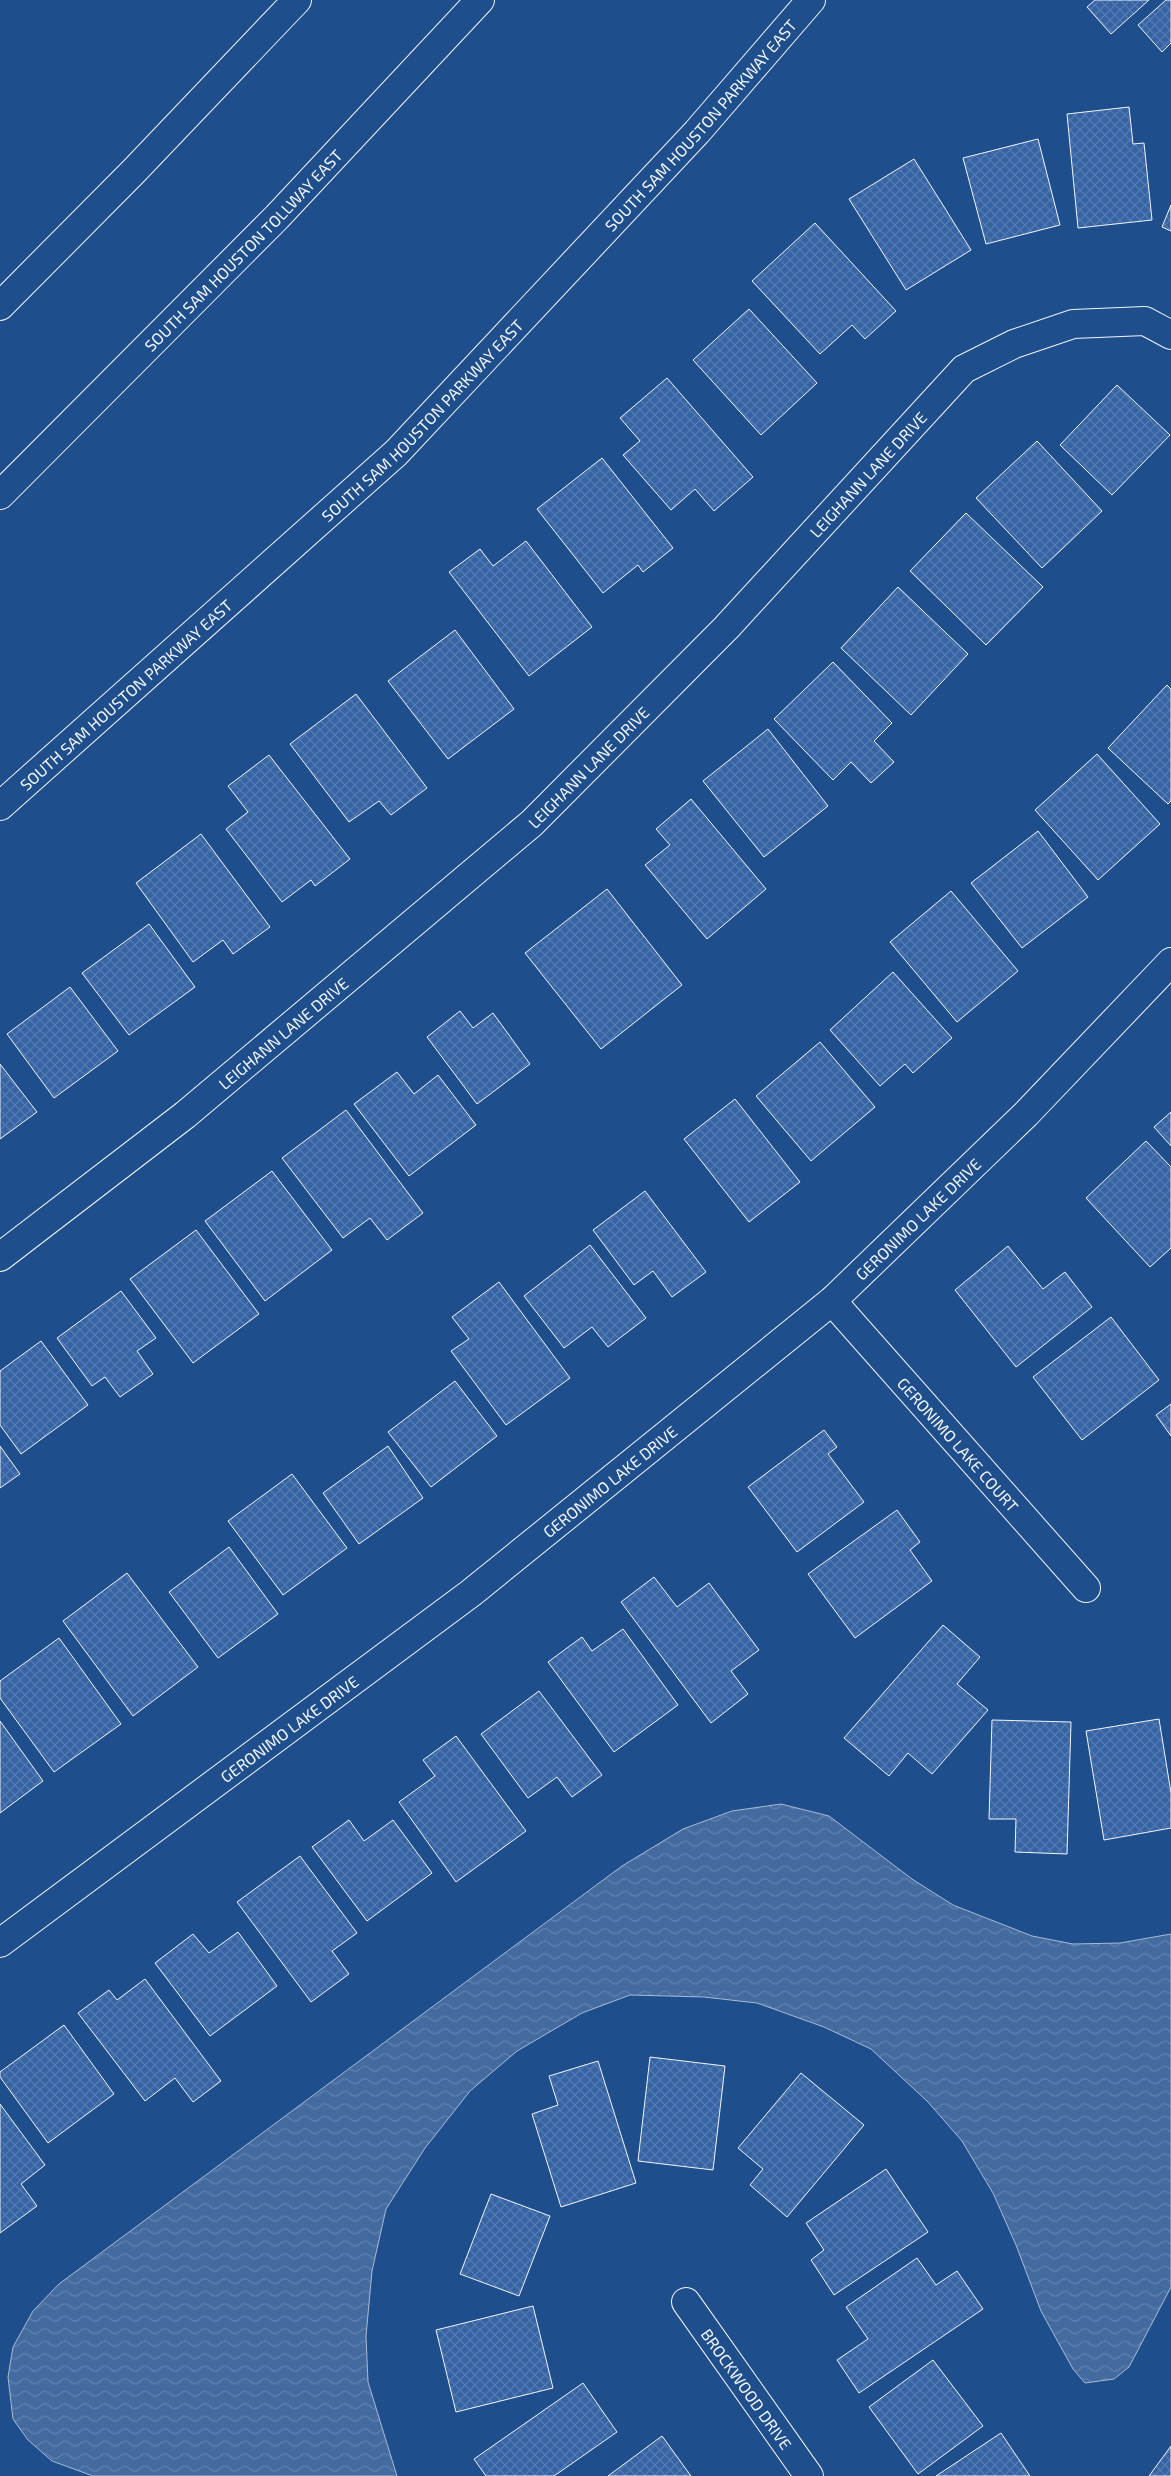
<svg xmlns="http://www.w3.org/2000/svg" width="1171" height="2476" font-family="'Exo 2',sans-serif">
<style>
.water{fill:url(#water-waves);stroke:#a8bbd7}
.building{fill:url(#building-cross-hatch);stroke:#f2f6ff}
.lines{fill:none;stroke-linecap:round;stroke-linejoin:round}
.street-casing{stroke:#f2f6ff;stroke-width:30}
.secondary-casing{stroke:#f2f6ff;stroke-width:30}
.highway-casing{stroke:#f2f6ff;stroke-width:30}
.street{stroke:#1f4e8c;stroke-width:28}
.secondary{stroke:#1f4e8c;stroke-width:28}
.highway{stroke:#1f4e8c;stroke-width:28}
.labels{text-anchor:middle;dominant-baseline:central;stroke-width:4;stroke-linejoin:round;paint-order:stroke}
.street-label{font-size:16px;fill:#f2f6ff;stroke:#1f4e8c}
</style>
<defs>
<pattern id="water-waves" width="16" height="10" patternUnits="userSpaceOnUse" patternTransform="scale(1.25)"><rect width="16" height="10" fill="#446ba0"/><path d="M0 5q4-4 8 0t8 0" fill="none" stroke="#5f81ae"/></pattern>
<pattern id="building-cross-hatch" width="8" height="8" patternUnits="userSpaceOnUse" patternTransform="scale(1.25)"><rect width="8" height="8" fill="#3563a3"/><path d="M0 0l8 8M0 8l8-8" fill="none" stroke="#537ab1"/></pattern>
</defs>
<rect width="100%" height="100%" fill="#1f4e8c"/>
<path class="water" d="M781 1804 829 1816 912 1879 953 1905 1032 1936 1073 1944 1120 1943 1171 1934V2287L1129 2367 1114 2379 1085 2383 1073 2369 1041 2311 1016 2245 993 2193 962 2141 928 2102 871 2049 824 2027 757 2003 704 1997 630 1995 582 2013 517 2051 470 2091 425 2148 386 2209 372 2271 366 2336 368 2382 397 2476H93L52 2461 28 2440 13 2419 8 2377 13 2347 33 2311 59 2284 622 1866 683 1829 732 1811Z"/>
<g class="building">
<path d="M1095 0H1149L1111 34 1087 7Z"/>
<path d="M1166 0H1171V43L1162 52 1138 25Z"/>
<path d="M1129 107 1133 144 1144 143 1152 220 1078 228 1067 114Z"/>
<path d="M1038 139 1060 225 986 244 963 158Z"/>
<path d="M914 159 971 250 906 290 849 199Z"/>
<path d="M1171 205V231L1162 227Z"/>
<path d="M815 223 896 311 865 339 852 325 820 354 752 281Z"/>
<path d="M749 309 817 383 761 435 693 360Z"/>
<path d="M667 378 753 477 714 511 695 489 671 510 623 455 640 441 620 418Z"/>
<path d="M1117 385 1170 435 1112 495 1060 445Z"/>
<path d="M1037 441 1102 511 1042 568 976 498Z"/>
<path d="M602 458 673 548 643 572 638 565 603 593 537 509Z"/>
<path d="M966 513 1043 587 986 645 910 571Z"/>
<path d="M526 541 592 627 529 676 449 572 480 549 493 566Z"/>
<path d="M898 587 968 654 911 715 841 648Z"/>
<path d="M455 630 514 709 448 759 388 681Z"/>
<path d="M833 662 892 723 874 741 894 762 871 783 851 762 833 780 774 719Z"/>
<path d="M1167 685 1171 689V801L1168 804 1108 748Z"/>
<path d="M356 694 427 788 391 815 379 801 349 822 290 744Z"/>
<path d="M768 729 828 806 764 857 703 781Z"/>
<path d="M1097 754 1160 824 1098 880 1035 810Z"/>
<path d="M269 755 350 859 315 886 311 880 282 902 226 829 248 812 228 786Z"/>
<path d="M691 799 766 889 707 939 645 865 670 845 656 829Z"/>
<path d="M1038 831 1088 897 1022 948 971 883Z"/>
<path d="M201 834 270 927 233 954 223 940 193 962 136 883Z"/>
<path d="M607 889 682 985 601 1049 525 953Z"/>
<path d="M951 891 1018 971 957 1022 890 942Z"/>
<path d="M149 924 195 987 129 1035 82 973Z"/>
<path d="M893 972 952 1038 913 1073 905 1064 880 1086 830 1030Z"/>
<path d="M70 987 118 1051 54 1098 7 1034Z"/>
<path d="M460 1011 473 1028 493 1013 530 1064 477 1104 427 1037Z"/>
<path d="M820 1042 875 1107 811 1161 756 1096Z"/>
<path d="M0 1064 37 1112 0 1139Z"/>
<path d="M397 1072 414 1094 438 1075 476 1125 409 1176 354 1104Z"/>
<path d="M735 1099 800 1182 749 1222 684 1139Z"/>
<path d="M346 1110 423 1213 387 1240 370 1218 343 1238 282 1158Z"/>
<path d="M1171 1112V1146L1154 1127Z"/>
<path d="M1146 1141 1171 1167V1248L1150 1267 1086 1198Z"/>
<path d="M272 1171 332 1250 265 1301 205 1221Z"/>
<path d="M645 1191 706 1272 672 1297 653 1271 634 1285 593 1230Z"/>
<path d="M196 1230 259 1314 193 1363 130 1279Z"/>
<path d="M590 1245 646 1318 608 1347 592 1327 564 1348 524 1296Z"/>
<path d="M1008 1246 1043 1289 1065 1272 1092 1307 1016 1367 955 1290Z"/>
<path d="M499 1282 570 1378 506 1425 451 1351 469 1339 452 1317Z"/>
<path d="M121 1291 156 1338 137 1351 153 1374 120 1397 105 1377 92 1386 57 1338Z"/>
<path d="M1111 1317 1159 1380 1082 1440 1033 1377Z"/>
<path d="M41 1341 88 1405 21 1454 0 1425V1371Z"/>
<path d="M455 1381 497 1436 431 1487 388 1432Z"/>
<path d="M1171 1404V1436L1156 1415Z"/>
<path d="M824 1430 837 1447 828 1454 864 1502 797 1552 748 1487Z"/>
<path d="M0 1446 20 1474 0 1488Z"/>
<path d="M388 1446 423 1498 359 1544 323 1493Z"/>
<path d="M292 1474 347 1548 283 1595 228 1521Z"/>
<path d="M897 1510 920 1542 910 1550 932 1581 855 1638 808 1574Z"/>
<path d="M229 1547 278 1614 218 1658 169 1592Z"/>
<path d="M127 1573 198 1667 133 1716 63 1621Z"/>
<path d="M654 1577 677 1607 709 1583 759 1650 731 1671 748 1694 711 1723 621 1602Z"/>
<path d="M943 1625 980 1657 957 1684 988 1710 932 1774 908 1753 889 1776 844 1738Z"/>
<path d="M623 1629 678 1705 614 1752 548 1662 582 1637 592 1651Z"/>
<path d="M59 1638 121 1724 54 1772 0 1698V1681Z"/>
<path d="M539 1691 602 1775 572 1797 557 1777 528 1798 481 1734Z"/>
<path d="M1159 1719 1171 1793V1828L1104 1840 1086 1731Z"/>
<path d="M992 1720 1071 1722 1067 1854 1015 1852 1016 1819H989Z"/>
<path d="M0 1721 43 1781 0 1813Z"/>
<path d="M456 1736 526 1831 456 1882 399 1802 435 1776 423 1760Z"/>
<path d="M349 1820 364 1841 393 1820 432 1873 367 1921 312 1847Z"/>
<path d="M300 1856 357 1933 332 1951 349 1974 311 2002 237 1902Z"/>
<path d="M238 1932 277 1986 210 2036 155 1963 193 1934 209 1953Z"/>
<path d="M145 1979 221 2081 193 2102 175 2078 145 2101 78 2013 109 1990 117 2000Z"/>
<path d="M64 2025 114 2094 48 2143 0 2077V2072Z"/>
<path d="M650 2057 725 2066 713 2170 638 2161Z"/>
<path d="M598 2061 636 2183 561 2207 532 2114 558 2105 549 2076Z"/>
<path d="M801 2073 864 2125 787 2217 750 2185 763 2169 738 2148Z"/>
<path d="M0 2104 45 2165 21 2184 37 2206 0 2233Z"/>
<path d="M886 2169 928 2232 834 2295 811 2260 824 2250 806 2223Z"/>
<path d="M491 2194 550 2216 519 2296 460 2274Z"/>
<path d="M917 2258 936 2285 957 2271 983 2309 859 2393 837 2360 868 2339 846 2307Z"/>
<path d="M533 2306 553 2388 456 2412 436 2330Z"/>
<path d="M933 2360 983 2426 918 2474 869 2407Z"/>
<path d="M583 2383 617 2432 554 2476H486L474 2459Z"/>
<path d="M1001 2433 1030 2476H936Z"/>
<path d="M662 2436 691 2476H608Z"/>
<path d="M1171 2446V2476H1149Z"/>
</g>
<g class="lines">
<defs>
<g id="street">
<path id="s1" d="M0 1257 185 1115 532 823 726 628 964 369 1014 344 1073 324 1145 321 1171 335"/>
<path id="s2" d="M832 1301 1086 1588"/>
<path id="s3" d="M0 1943 471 1593 832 1301 1026 1114 1171 962"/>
<path id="s4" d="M686 2302 809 2476"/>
</g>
<g id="secondary">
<path id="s5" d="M0 806 396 453 697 132 811 0"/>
</g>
<g id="highway">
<path d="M0 306 134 171 297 0"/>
<path id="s6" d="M0 495 277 217 480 0"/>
</g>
</defs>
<use href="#street" class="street-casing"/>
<use href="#secondary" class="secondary-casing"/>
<use href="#highway" class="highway-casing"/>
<use href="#street" class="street"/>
<use href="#secondary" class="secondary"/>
<use href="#highway" class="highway"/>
</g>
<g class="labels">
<g class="street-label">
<text stroke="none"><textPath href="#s5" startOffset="978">SOUTH SAM HOUSTON PARKWAY EAST</textPath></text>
<text stroke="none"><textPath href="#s6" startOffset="345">SOUTH SAM HOUSTON TOLLWAY EAST</textPath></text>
<text stroke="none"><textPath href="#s5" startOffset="572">SOUTH SAM HOUSTON PARKWAY EAST</textPath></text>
<text stroke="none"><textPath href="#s1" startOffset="1171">LEIGHANN LANE DRIVE</textPath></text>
<text stroke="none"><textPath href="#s5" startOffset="168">SOUTH SAM HOUSTON PARKWAY EAST</textPath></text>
<text stroke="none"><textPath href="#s1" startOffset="766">LEIGHANN LANE DRIVE</textPath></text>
<text stroke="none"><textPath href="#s1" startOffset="361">LEIGHANN LANE DRIVE</textPath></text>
<text stroke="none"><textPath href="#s3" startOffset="1170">GERONIMO LAKE DRIVE</textPath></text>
<text stroke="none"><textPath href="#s2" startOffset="191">GERONIMO LAKE COURT</textPath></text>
<text stroke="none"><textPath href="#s3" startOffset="765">GERONIMO LAKE DRIVE</textPath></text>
<text stroke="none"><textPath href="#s3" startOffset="360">GERONIMO LAKE DRIVE</textPath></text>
<text stroke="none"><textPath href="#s4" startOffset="106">BROCKWOOD DRIVE</textPath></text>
</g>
</g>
</svg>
